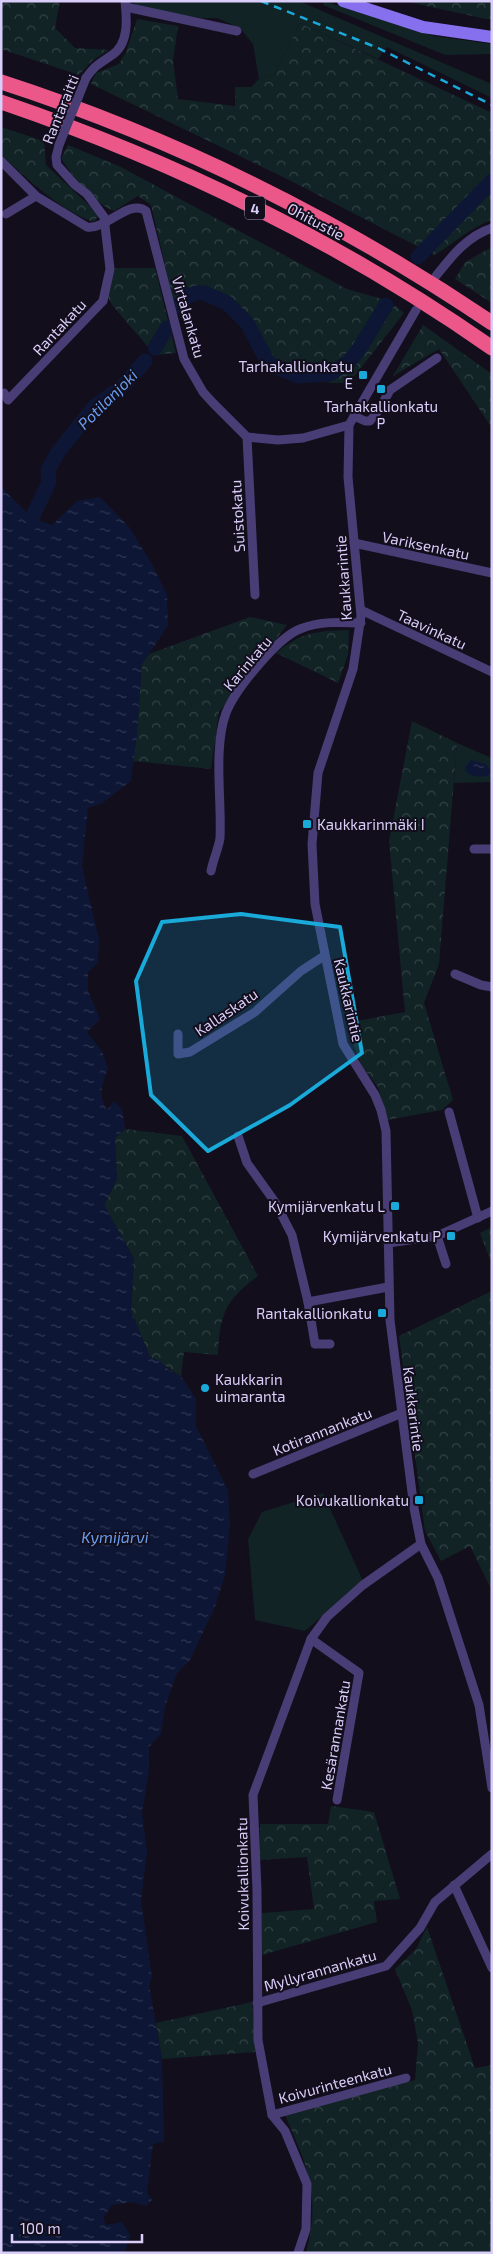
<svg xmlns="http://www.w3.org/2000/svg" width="493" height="2254" font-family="'Exo 2',sans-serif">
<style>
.green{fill:#112325}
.forest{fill:url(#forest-crowns)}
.water{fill:url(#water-ripples)}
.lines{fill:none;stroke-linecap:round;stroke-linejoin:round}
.river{stroke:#0e1635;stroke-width:15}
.street{stroke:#483e75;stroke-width:9}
.secondary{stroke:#8670ee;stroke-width:12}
.highway{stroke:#eb5788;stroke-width:15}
.rail{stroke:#19aada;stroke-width:2.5;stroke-dasharray:8 6;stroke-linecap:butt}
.street-bridge{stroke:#483e75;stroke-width:9}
.marked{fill:#19aada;fill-opacity:0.2;stroke:#19aada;stroke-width:4;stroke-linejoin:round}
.poi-dot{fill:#19aada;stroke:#120e1c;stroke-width:2}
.labels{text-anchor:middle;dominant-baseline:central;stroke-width:4;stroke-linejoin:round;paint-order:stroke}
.shield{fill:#120e1c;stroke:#9d94b7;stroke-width:1}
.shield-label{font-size:14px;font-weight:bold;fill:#d9cef9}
.street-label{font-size:15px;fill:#d9cef9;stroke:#120e1c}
.poi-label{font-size:15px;fill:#d9cef9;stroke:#120e1c;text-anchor:end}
.water-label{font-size:16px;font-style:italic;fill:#689ced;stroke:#120e1c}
</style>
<defs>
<pattern id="forest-crowns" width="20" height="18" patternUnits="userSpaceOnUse" patternTransform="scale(1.25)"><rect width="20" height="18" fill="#112325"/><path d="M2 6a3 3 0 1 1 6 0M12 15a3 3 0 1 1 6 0" fill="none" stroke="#334245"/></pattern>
<pattern id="water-ripples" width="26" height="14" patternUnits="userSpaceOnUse" patternTransform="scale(1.25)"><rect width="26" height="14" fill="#0e1635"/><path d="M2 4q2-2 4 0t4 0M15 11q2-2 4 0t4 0" fill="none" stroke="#303753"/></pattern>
</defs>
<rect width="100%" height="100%" fill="#120e1c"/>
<g class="green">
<path d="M133 1H299L492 84V98L387 47 378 59 300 23 274 75 259 79 253 44 240 28 217 18H201L138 8Z"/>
<path d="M324 1 434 36 492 44V54L445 55 323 5Z"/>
<path d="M457 743 492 758V782L454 783Z"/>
<path d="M323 1493 363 1581 305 1631 255 1620 248 1539 262 1512Z"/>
</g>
<g class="forest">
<path d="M1 1H60L55 28 75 48 109 50 93 60 79 75 1 49Z"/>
<path d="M404 1H492V19H486Z"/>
<path d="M137 19 178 26 173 61 178 99 235 106V87H251L259 79 274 75 300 23 488 111 492 113V220C470 227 454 244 434 255L295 183 91 84 96 73 119 64 126 52Z"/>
<path d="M1 127 44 141 46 165 94 210 98 216 94 222C61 211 26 178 1 154Z"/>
<path d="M68 145 121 167 347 289 382 299 343 360 326 369H300L272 357 251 318 229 299 194 286 174 304 151 205 138 196 114 211C93 202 73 178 61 158Z"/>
<path d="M492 247V303L455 279 465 262Z"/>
<path d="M113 268H155L176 353 155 355 112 305 107 295Z"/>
<path d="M395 305 404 313 349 383H328L357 362 380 324Z"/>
<path d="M423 325 492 374V428L439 349 393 376Z"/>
<path d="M250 617 287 625 219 712 211 769 133 761 142 664 149 654Z"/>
<path d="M349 630 348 655 338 683 276 653C301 632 317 631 349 630Z"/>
<path d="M412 721 457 743 439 964 424 1003 453 1100 442 1110 387 1120 378 1087 361 1065 346 1023 405 1012 389 841Z"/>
<path d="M125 1129 182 1136 258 1276C225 1301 220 1313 218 1355L184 1352 181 1376C170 1370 162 1362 150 1357L131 1311 134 1259 104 1205 117 1179 115 1138Z"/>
<path d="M492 1227V1265L480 1233Z"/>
<path d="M492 1291V1591L470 1546 441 1561 425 1531 399 1336Z"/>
<path d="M331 1806 374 1812 400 1899 374 1901 377 1922 262 1955V1913L314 1909 307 1857 259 1860 260 1824H328Z"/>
<path d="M427 1927 475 2068 492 2065V2253H306C321 2195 308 2168 285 2115L415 2080 418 2043 412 2010 395 1969 416 1949Z"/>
<path d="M252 2002 255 2052 162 2059 156 2023Z"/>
</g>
<g class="water">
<path d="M1 487 32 518 52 525 77 501 100 497 130 528 152 564 167 595 168 626 142 664 137 737 131 781 101 804 88 808 82 866 99 940 98 963 88 972V991L100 1019 87 1032 102 1051 108 1069C102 1082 98 1097 107 1110L114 1101 122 1109 125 1129 115 1138 117 1179 104 1205 134 1259 131 1311 150 1357 160 1361 169 1370 181 1376 196 1399V1426L228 1490 230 1525 225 1575 215 1607 190 1660 177 1673 165 1707 161 1734 149 1747V1771L142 1813 147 1852 141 1900 152 1977 149 1985 162 2059 164 2142 153 2144 147 2192 152 2200 146 2206 131 2202 112 2205 103 2218 106 2225 122 2222 130 2235 125 2253H1Z"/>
<path d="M471 760 486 764 491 771 489 775C482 778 471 777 466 771L465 767Z"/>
</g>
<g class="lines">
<g class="river">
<path d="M418 257 492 181"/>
<path d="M178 306 188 296 196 293H204L227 303 247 323 269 364 298 376 329 374 348 363 360 348 386 305"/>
<path d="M155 348 167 328"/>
<path d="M32 518 49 482 48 470 58 452 95 406 123 386 145 361"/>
</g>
<g class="street">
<path d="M126 7 237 31"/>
<path d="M86 78C95 65 99 64 112 55 129 44 127 19 125 1"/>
<path d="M1 161 36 196 87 227C107 230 129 198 146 211L184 359 203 392 213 403 247 437 278 440 303 438 349 425"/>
<path d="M6 214 36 196"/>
<path d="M436 276C451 257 467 236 492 228"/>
<path d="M416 310 349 425 348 477 361 616 353 669 318 773 312 844 315 904 343 1044 375 1095 381 1110 386 1131 390 1320 414 1508 421 1544 438 1578 479 1705 492 1788"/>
<path d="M4 393 8 400 103 301 110 269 104 217 87 194 75 185 57 165 56 157 59 145"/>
<path d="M354 416 365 421H370L379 410 390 390 437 358"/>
<path d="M247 437 255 595"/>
<path d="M354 543 492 573"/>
<path d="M361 610 492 672"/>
<path d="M474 849H492"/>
<path d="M211 871C213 860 219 847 220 838 222 801 213 748 226 713 235 690 277 638 300 629 319 621 341 622 361 623"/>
<path d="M455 974 481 985 492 987"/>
<path d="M178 1034V1054L190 1052 255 1012 301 971 324 956"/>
<path d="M449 1112 478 1218"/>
<path d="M238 1136 247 1163 275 1202 292 1235 308 1302 388 1287"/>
<path d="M437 1236 446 1264"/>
<path d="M388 1243 437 1236 492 1211"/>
<path d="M308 1302 315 1344H330"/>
<path d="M253 1474 402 1413"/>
<path d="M311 1639 359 1673 337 1800"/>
<path d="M454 1885 492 1968"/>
<path d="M257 2003 386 1966 420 1928 435 1902 492 1854"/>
<path d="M272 2115 406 2078"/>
<path d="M298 2253 306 2229 307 2184 285 2131 272 2115 258 2040 257 1891 253 1795 311 1639 327 1617 363 1585 421 1544"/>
</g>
<path class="secondary" d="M343 1 423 27 492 37"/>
<g class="highway">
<path d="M1 82C177 139 339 220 492 323"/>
<path d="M1 102C174 161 342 243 492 348"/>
</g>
<path class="rail" d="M261 1 378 48 492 105"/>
<path class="street-bridge" d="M59 145 86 78"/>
</g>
<path class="marked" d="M241 914 340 927 362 1053 290 1105 208 1151 151 1095 136 981 162 922Z"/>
<g class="poi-dot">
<rect x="358" y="370" width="10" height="10" rx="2.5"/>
<rect x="376" y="384" width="10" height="10" rx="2.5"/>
<rect x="302" y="819" width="10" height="10" rx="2.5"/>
<rect x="390" y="1201" width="10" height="10" rx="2.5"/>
<rect x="446" y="1231" width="10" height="10" rx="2.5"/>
<rect x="377" y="1308" width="10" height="10" rx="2.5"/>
<circle cx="205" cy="1388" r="5"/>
<rect x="414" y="1495" width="10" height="10" rx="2.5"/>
</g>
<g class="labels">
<rect class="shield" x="245" y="196.5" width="20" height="23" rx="4"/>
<g class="shield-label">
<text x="255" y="208">4</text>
</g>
<g class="street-label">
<text transform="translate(60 109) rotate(-68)">Rantaraitti</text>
<text transform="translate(316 221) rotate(28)">Ohitustie</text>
<text transform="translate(189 317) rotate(74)">Virtalankatu</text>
<text transform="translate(59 327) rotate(-47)">Rantakatu</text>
<text transform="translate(237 516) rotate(-93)">Suistokatu</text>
<text transform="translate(426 545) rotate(12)">Variksenkatu</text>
<text transform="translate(343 578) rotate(-94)">Kaukkarintie</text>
<text transform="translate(432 629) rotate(25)">Taavinkatu</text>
<text transform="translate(247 663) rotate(-50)">Karinkatu</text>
<text transform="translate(349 1000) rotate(77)">Kaukkarintie</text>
<text transform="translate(226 1012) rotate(-34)">Kallaskatu</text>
<text transform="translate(414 1409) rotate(83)">Kaukkarintie</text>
<text transform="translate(322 1431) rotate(-22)">Kotirannankatu</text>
<text transform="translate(335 1735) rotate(-80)">Kesärannankatu</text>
<text transform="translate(242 1874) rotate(-91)">Koivukallionkatu</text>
<text transform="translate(320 1970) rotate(-16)">Myllyrannankatu</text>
<text transform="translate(335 2083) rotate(-15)">Koivurinteenkatu</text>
</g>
<g class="poi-label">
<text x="353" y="366">Tarhakallionkatu<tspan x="353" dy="17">E</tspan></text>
<text x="381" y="406" text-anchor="middle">Tarhakallionkatu<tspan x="381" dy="17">P</tspan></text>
<text x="317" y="824" text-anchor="start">Kaukkarinmäki I</text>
<text x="385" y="1206">Kymijärvenkatu L</text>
<text x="441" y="1236">Kymijärvenkatu P</text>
<text x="372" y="1313">Rantakallionkatu</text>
<text x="215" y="1379" text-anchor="start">Kaukkarin<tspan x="215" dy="17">uimaranta</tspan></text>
<text x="409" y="1500">Koivukallionkatu</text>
</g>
<g class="water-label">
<text transform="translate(107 399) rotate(-45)">Potilanjoki</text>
<text x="115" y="1536">Kymijärvi</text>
</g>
</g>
<rect width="493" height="2254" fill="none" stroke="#d9cef9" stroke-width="5"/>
<path d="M12 2234v8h130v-8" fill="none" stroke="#d9cef9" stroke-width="2.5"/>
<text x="20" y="2234" font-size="15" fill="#d9cef9" stroke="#120e1c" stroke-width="4" paint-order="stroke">100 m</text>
</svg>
